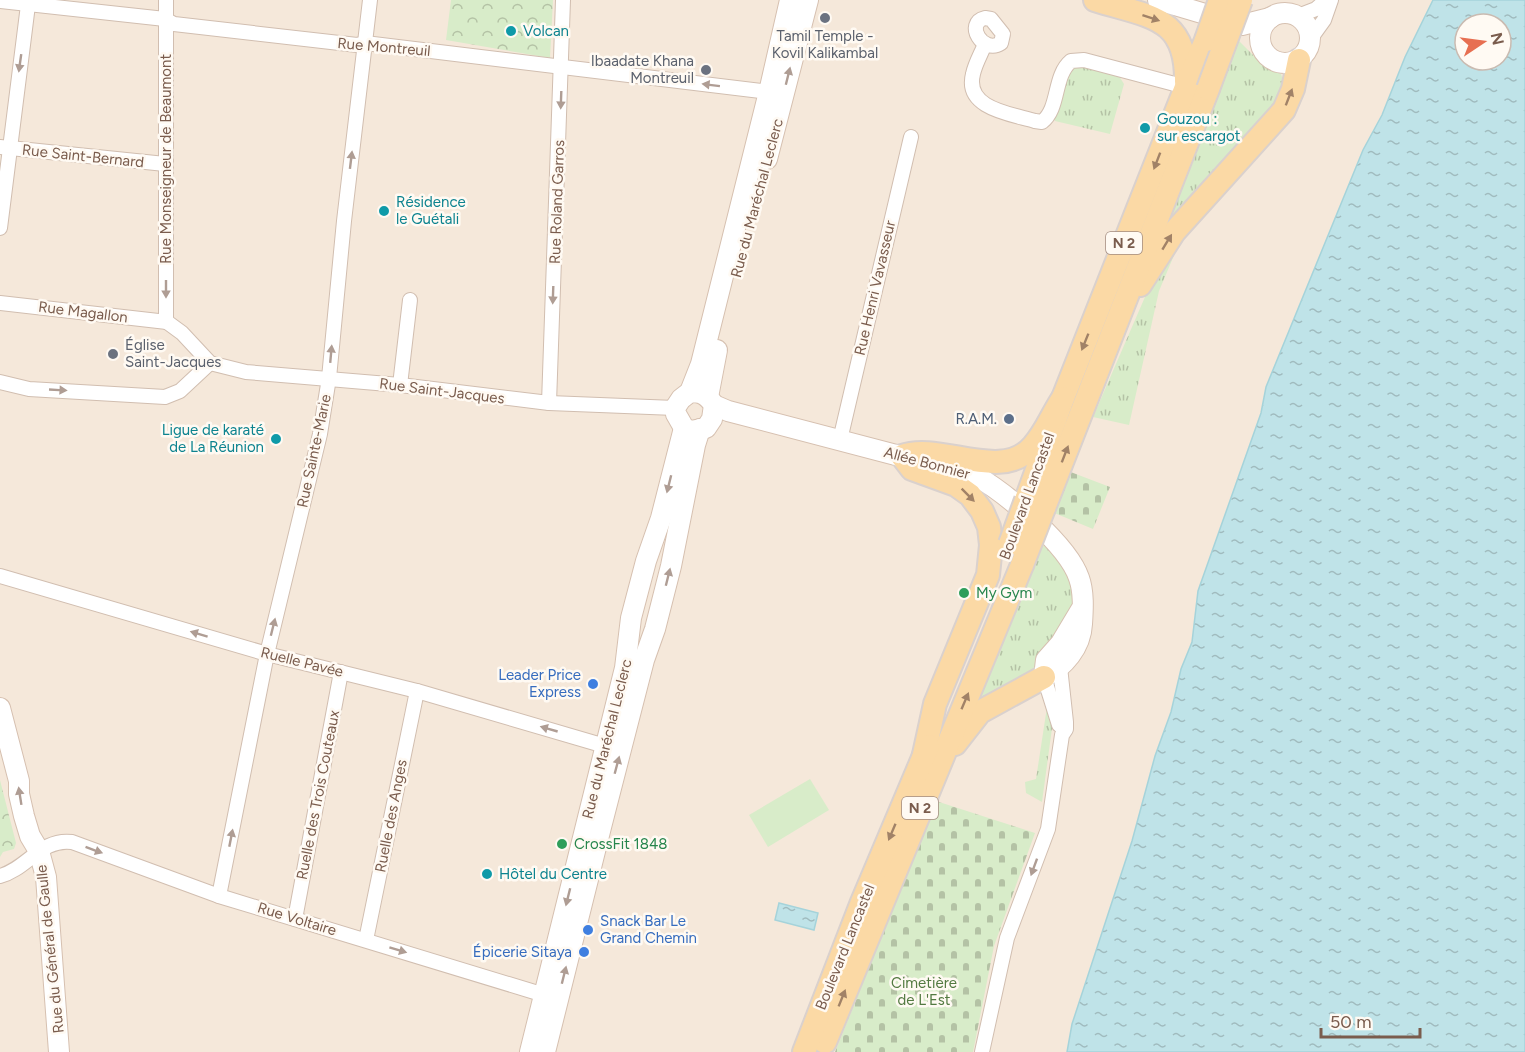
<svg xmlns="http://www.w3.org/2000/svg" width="1525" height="1052" font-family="Figtree,sans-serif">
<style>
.residential{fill:#f5e8da}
.grass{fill:url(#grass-tufts)}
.forest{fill:url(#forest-crowns)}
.cemetery{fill:url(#cemetery-stones)}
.garden{fill:#d8ecc9}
.water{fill:url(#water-ripples);stroke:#a5d3da;stroke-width:1.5;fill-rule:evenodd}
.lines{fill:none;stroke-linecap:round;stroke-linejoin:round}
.street-casing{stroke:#d1beb0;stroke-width:16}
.secondary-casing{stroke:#d6c0b0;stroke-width:22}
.primary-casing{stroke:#dad1cd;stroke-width:26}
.street{stroke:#fff;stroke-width:14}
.secondary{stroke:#fff;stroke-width:20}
.primary{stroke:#fbd9a5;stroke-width:22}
.primary-bridge-casing{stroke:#dad1cd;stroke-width:26;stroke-linecap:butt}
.primary-bridge{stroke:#fbd9a5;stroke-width:22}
.oneway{fill:#a18267}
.oneway2{fill:#af9d94}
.worship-dot{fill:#6b7280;stroke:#fffaf3;stroke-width:2}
.culture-dot{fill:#0f9aa8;stroke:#fffaf3;stroke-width:2}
.service-dot{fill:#5c6f8a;stroke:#fffaf3;stroke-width:2}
.leisure-dot{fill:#2e9e5b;stroke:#fffaf3;stroke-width:2}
.shop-dot{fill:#3f7fe0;stroke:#fffaf3;stroke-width:2}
.labels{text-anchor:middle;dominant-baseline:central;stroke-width:5;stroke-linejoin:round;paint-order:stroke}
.shield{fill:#fffaf3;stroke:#a28b7f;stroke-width:1.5}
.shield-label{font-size:14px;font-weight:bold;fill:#7a5c4d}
.culture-label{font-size:15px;fill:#0d838f;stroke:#fffaf3;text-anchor:start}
.worship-label{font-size:15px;fill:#5b616d;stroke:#fffaf3}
.street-label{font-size:15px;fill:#7a5c4d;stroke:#fffaf3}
.service-label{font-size:15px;fill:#4e5e75;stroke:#fffaf3;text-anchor:end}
.leisure-label{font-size:15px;fill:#27864d;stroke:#fffaf3;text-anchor:start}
.shop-label{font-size:15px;fill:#366cbe;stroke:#fffaf3;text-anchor:end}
.park-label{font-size:15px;fill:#537a41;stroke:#fffaf3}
</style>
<defs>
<pattern id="grass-tufts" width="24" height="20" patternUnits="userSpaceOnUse" patternTransform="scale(1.5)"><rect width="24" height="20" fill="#d8ecc9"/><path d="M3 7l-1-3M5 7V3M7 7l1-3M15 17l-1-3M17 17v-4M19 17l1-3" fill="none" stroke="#b4c2a5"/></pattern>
<pattern id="forest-crowns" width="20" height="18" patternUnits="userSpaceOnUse" patternTransform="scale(1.5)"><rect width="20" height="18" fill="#d8ecc9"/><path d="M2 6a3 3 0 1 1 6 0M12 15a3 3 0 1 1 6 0" fill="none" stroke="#b4c2a5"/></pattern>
<pattern id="cemetery-stones" width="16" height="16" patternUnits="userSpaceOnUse" patternTransform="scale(1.5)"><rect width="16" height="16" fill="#d8ecc9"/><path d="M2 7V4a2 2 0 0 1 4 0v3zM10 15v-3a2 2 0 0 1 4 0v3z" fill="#b4c2a5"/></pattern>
<pattern id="water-ripples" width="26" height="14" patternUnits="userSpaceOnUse" patternTransform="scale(1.5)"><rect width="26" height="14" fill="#bfe3e8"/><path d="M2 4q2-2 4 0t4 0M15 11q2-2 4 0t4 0" fill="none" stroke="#a0bbbe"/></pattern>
</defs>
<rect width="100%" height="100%" fill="#fdf6ec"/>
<path class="residential" d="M0 0H1433L1405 57 1382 115 1363 150 1266 387 1261 413 1198 591 1192 642 1181 669 1171 712 1155 756 1132 841 1072 1024 1067 1052H0Z"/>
<g class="grass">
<path d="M1237 39 1266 68 1281 74 1284 83 1281 98 1161 236Z"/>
<path d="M1080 65 1119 76 1124 84 1110 134 1055 121 1053 117C1058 101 1061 70 1080 65Z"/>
<path d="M1197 216 1175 253 1159 291 1129 425 1093 417 1148 290Z"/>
<path d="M1040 542 1056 557 1070 579 1073 590V611L1038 677 969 714Z"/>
<path d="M1047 707 1053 721 1042 802 1026 793 1025 782 1036 779Z"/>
</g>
<g class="forest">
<path d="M451 0H553L550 58 446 40Z"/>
<path d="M0 780 16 843 14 849 3 852 0 857Z"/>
</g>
<g class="cemetery">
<path d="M1068 471 1110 487 1093 529 1052 512Z"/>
<path d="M936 801 1035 833 994 946 973 1052H835Z"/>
</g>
<path class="garden" d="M810 779 829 810 768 847 749 815Z"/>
<g class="water">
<path d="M1433 0H1525V1052H1067L1072 1024 1132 841 1155 756 1171 712 1181 669 1192 642 1198 591 1261 413 1266 387 1363 150 1382 115 1405 57ZM1465 24H1501V60H1465Z"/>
<path d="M779 903 818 913 814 930 775 920Z"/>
</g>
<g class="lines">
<defs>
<g id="street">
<path d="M166 0V318L167 322 182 333 210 363 246 372 400 385 549 403 675 408"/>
<path d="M0 1 165 19 174 24 357 45 365 43 769 92"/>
<path d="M1298 16 1316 9 1326 0"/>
<path d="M985 18 991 19 1003 34 1001 43C983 55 964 23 985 18Z"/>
<path d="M1311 38 1324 20 1331 0"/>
<path d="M985 44C981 54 975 64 973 74 964 109 1012 114 1035 121L1042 122C1060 108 1053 76 1071 61L1084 60 1186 87"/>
<path d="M0 147 165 164"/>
<path d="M0 228 28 5"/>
<path d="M0 303 167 322"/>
<path d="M0 382 29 389 165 397 180 391 210 363"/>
<path d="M400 385 410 300"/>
<path d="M549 403 563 0"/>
<path d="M840 440 911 137"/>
<path d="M0 576 267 654 417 691 605 746"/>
<path d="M1044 677 1059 725"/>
<path d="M0 876C27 869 41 838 72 842L219 896 551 997"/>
<path d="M219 896 267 654 320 434 329 378 344 221 370 0"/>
<path d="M295 919 341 672"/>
<path d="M366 940 417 691"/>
<path d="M982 1052 1007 938 1048 829 1062 735 1066 729V722L1060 667"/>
</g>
<g id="secondary">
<path d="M1158 0 1242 25 1270 18"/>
<circle cx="1285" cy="38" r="25"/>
<path d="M767 159 808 0"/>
<path d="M690 392C702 392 707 395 714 405L712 419 706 428 691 431 684 428 676 414 675 408 681 399 690 392 701 364 769 92 790 0"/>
<path d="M708 397 717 350"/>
<path d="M714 405 728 411 976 476C1006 493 1068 545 1079 578 1084 592 1083 609 1082 624 1081 647 1064 667 1044 677L1046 660 1061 643 1082 608"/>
<path d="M0 708 19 781V794L24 816 30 836 39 851 46 877 59 1052"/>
<path d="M530 1052 625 668 631 618 646 561 661 518 684 428"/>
<path d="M545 1052 601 827 644 660 655 629 671 566 695 445 700 429"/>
</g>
<g id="primary">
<path d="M1095 0C1148 17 1187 15 1186 82"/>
<path d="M1140 285 1174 232 1284 110 1293 89 1299 60"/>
<path d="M1026 500 1063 398 1186 87 1206 40"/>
<path d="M1044 508 1208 89"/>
<path d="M955 744 980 712 1044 677"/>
<path d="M923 759 935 704 988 575 991 545 989 527 982 511 970 495 956 485 912 469 902 456C940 442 1002 483 1033 446 1046 432 1052 414 1063 398"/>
<path d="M825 1042 1022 565"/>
<path d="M804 1052 862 902 928 746"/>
</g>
</defs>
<use href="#street" class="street-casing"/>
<use href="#secondary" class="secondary-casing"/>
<use href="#primary" class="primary-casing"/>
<use href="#street" class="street"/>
<use href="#secondary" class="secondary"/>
<use href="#primary" class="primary"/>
<defs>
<g id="primary-bridge">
<path d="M1206 40 1220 0"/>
<path d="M1208 89 1241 0"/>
<path d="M1010 544 1026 500"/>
<path d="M1022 565 1044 508"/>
</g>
</defs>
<use href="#primary-bridge" class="primary-bridge-casing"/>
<use href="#primary-bridge" class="primary-bridge"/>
</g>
<defs><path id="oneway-solid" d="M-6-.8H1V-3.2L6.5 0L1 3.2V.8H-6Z" transform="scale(1.5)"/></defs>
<g class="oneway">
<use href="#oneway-solid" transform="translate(1151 18) rotate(18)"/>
<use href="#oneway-solid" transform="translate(1289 97) rotate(-69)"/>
<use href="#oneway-solid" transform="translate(1157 161) rotate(111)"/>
<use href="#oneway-solid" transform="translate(1167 242) rotate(-59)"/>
<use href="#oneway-solid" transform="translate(1085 342) rotate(112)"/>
<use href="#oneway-solid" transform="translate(1065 454) rotate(-69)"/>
<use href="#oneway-solid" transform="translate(968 495) rotate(45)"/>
<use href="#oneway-solid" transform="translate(965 701) rotate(-67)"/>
<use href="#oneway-solid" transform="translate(892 832) rotate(113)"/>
<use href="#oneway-solid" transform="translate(842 998) rotate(-68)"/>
</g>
<g class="oneway2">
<use href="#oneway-solid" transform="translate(20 63) rotate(98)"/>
<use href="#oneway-solid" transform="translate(788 76) rotate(-76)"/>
<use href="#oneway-solid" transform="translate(711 85) rotate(-173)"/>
<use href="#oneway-solid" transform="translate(561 100) rotate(92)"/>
<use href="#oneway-solid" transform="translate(351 160) rotate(-83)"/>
<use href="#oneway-solid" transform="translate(166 289) rotate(90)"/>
<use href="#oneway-solid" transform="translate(553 295) rotate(92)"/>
<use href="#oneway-solid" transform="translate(331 354) rotate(-85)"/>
<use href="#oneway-solid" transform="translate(58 390) rotate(3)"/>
<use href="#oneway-solid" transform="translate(669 484) rotate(104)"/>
<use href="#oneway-solid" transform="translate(668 577) rotate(-76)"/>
<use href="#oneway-solid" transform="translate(273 627) rotate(-76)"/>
<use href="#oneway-solid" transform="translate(199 634) rotate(-163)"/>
<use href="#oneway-solid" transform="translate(549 729) rotate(-164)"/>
<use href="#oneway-solid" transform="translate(617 765) rotate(-75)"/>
<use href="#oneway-solid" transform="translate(20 796) rotate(-99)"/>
<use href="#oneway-solid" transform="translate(231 838) rotate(-79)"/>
<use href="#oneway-solid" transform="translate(94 850) rotate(20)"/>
<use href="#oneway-solid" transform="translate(1034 867) rotate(110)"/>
<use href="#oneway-solid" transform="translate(568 897) rotate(104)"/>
<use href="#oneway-solid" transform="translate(398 950) rotate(17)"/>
<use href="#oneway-solid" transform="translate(564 975) rotate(-76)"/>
</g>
<g class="worship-dot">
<circle cx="825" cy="18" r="6"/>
<circle cx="706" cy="70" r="6"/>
<circle cx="113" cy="354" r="6"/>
</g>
<g class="culture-dot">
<circle cx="511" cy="31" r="6"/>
<circle cx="1145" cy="128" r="6"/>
<circle cx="384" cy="211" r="6"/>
<circle cx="276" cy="439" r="6"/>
<circle cx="487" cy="874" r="6"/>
</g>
<circle class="service-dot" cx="1009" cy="419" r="6"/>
<g class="leisure-dot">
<circle cx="964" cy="593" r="6"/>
<circle cx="562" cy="844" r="6"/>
</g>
<g class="shop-dot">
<circle cx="593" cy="684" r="6"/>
<circle cx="588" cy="930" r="6"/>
<circle cx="584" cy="952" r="6"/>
</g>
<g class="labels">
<g class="shield">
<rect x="1106" y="232" width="36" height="22" rx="4.5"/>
<rect x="902" y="797" width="36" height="22" rx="4.5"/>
</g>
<g class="shield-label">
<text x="1124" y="243">N 2</text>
<text x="920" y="808">N 2</text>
</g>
<g class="culture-label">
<text x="523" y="31">Volcan</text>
<text x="1157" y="119">Gouzou :<tspan x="1157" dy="17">sur escargot</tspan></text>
<text x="396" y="202">Résidence<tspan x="396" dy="17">le Guétali</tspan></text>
<text x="264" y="430" text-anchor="end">Ligue de karaté<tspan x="264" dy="17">de La Réunion</tspan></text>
<text x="499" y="874">Hôtel du Centre</text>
</g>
<g class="worship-label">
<text x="825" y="36">Tamil Temple -<tspan x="825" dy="17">Kovil Kalikambal</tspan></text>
<text x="694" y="61" text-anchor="end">Ibaadate Khana<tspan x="694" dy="17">Montreuil</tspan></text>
<text x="125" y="345" text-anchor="start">Église<tspan x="125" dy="17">Saint-Jacques</tspan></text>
</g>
<g class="street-label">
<text transform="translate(384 47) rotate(5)">Rue Montreuil</text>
<text transform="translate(83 156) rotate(6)">Rue Saint-Bernard</text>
<text transform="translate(166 159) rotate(-90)">Rue Monseigneur de Beaumont</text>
<text transform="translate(757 198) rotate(-75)">Rue du Maréchal Leclerc</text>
<text transform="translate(557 202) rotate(-88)">Rue Roland Garros</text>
<text transform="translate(875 288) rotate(-77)">Rue Henri Vavasseur</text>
<text transform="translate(83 312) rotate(7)">Rue Magallon</text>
<text transform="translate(442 391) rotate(7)">Rue Saint-Jacques</text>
<text transform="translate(314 451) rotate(-78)">Rue Sainte-Marie</text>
<text transform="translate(927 463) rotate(15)">Allée Bonnier</text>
<text transform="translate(1027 496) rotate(-70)">Boulevard Lancastel</text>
<text transform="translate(302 662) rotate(14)">Ruelle Pavée</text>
<text transform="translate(607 739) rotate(-76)">Rue du Maréchal Leclerc</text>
<text transform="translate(318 795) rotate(-79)">Ruelle des Trois Couteaux</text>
<text transform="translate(391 816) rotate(-79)">Ruelle des Anges</text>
<text transform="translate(297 919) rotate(17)">Rue Voltaire</text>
<text transform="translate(845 947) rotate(-68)">Boulevard Lancastel</text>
<text transform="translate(50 949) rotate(-96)">Rue du Général de Gaulle</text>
</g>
<g class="service-label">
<text x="997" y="419">R.A.M.</text>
</g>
<g class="leisure-label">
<text x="976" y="593">My Gym</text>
<text x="574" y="844">CrossFit 1848</text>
</g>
<g class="shop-label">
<text x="581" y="675">Leader Price<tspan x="581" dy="17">Express</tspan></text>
<text x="600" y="921" text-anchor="start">Snack Bar Le<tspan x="600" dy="17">Grand Chemin</tspan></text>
<text x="572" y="952">Épicerie Sitaya</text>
</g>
<g class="park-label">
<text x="924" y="983">Cimetière<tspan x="924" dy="17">de L'Est</tspan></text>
</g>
</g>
<g transform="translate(1483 42) rotate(77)"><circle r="28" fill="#fffaf3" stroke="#cabbb1" stroke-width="1.5"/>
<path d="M0-4.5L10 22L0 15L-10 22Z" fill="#e76f51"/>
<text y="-9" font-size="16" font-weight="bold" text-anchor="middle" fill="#7a5c4d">N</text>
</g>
<path d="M1321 1028v9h99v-9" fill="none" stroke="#7a5c4d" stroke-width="3"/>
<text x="1330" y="1028" font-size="18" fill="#7a5c4d" stroke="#fffaf3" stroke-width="4.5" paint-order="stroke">50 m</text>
</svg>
